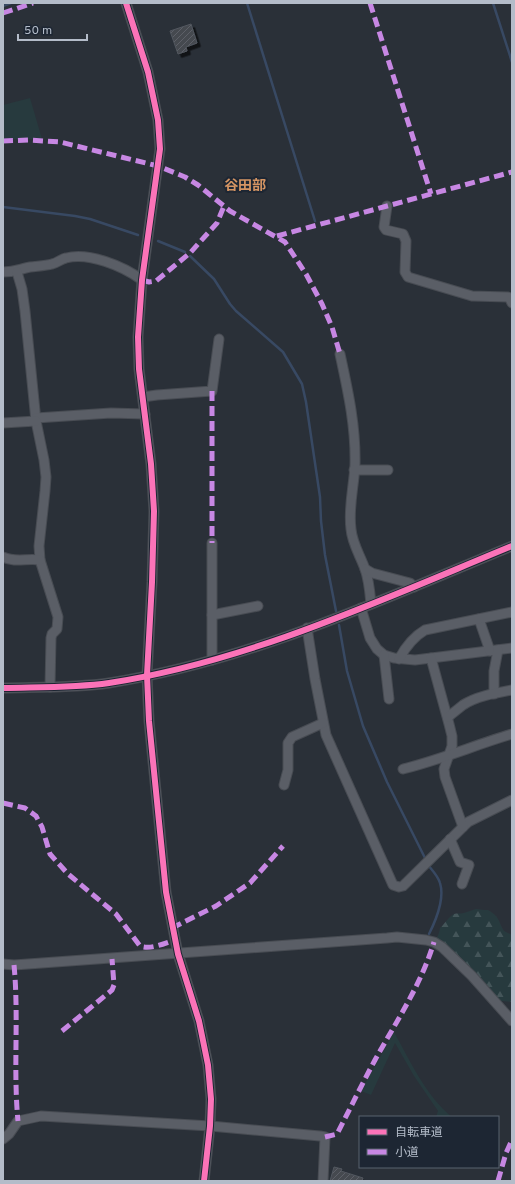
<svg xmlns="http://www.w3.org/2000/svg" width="515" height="1184" font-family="Overpass,'Noto Sans JP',sans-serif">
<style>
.green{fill:#273a3e}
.forest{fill:url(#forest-firs)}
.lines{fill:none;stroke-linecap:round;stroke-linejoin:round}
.stream{stroke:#384963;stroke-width:2.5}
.building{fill:url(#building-hatch);stroke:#52575f;filter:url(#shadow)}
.minor-casing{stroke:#484c53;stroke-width:11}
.minor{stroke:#5a5e66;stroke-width:9}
.quiet{stroke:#c787e3;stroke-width:5;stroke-dasharray:10 5;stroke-linecap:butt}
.cycleway-casing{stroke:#1d2633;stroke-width:8}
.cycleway{stroke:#fb73b8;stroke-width:6}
.labels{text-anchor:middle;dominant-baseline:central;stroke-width:4;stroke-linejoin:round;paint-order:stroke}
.quarter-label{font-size:14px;font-weight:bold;fill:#d59563;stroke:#1d2633}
</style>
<defs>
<pattern id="forest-firs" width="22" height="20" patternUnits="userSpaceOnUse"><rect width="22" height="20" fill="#273a3e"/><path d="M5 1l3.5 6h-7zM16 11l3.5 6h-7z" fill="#445559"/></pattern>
<pattern id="building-hatch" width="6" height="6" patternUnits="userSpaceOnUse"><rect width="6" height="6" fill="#444950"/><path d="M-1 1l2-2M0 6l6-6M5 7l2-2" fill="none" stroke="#5d6168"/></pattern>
<filter id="shadow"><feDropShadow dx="3.5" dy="3.5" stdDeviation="0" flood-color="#0009"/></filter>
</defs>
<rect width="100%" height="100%" fill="#2a3038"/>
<g class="green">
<path d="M30 98 42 139H3V105Z"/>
<path d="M394 1032C410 1061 426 1096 452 1117H436L438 1111 414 1076 395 1043 371 1095 361 1091Z"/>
</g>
<path class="forest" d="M476 909 484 910H488C500 917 498 921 504 931L512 935V1002L502 1001 499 1003 471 983 469 976C458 970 448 959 438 950 433 941 439 937 440 928 445 924 448 917 454 914 457 913 460 914 464 913 468 912 472 910 476 909Z"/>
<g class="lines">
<g class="stream">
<path d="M247 3 315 221"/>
<path d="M493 3 512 62"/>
<path d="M3 6 11 3"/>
<path d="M3 207 75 216 90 219 138 235"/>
<path d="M158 241 185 252"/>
<path d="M190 256 214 279 230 304 236 311 283 352 302 384 306 402 320 497 321 521 325 555 336 611"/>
<path d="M339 625 347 671 363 726 387 782 426 860"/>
<path d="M428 865C432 870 438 876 440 883 445 899 436 920 429 934"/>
</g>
</g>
<g class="building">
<path d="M191 24 197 43 186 47 187 51 178 54 170 31Z"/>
<path d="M334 1167 342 1169 341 1171 363 1178 362 1181H330Z"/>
</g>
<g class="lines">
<defs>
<g id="minor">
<path d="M126 3 148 72 158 120 160 149 142 280 138 337 139 369 151 464 154 511 152 582 147 675 149 721 166 892 178 954 199 1021 208 1065 211 1099 210 1126 204 1181"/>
<path d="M387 206 384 227 386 230 403 234 406 241 405 272 408 277 472 296 508 297 510 299 512 303"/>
<path d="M3 272C16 272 19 269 30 267 37 266 45 266 52 264 57 263 61 259 66 258 89 252 123 266 142 280"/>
<path d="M17 272 22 289 25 311 36 421 44 460 46 477 45 491 39 546 40 560 58 617 57 629 52 634 51 638 50 687"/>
<path d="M340 354C348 391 356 427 355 465 354 486 348 508 351 529 352 543 360 555 365 569 369 580 370 593 371 604"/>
<path d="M143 397 157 395 212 391 219 339"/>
<path d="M36 418 111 413 145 414"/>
<path d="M3 423 36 421"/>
<path d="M354 470H388"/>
<path d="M3 557C15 563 27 558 40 560"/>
<path d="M365 569 372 573 410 583 414 587"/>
<path d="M361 608 370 638 377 649 384 655 394 658 415 660 512 648"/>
<path d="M212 615 258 606"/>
<path d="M479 619 490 651"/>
<path d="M307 628 315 679 326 735 393 885 399 887 403 886 468 822 512 800"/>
<path d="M384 655 389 699"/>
<path d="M431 658 449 724 452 736V746L444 769 445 777 463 827"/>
<path d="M399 659C406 646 413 637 425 630L512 612"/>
<path d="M212 660V543"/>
<path d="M3 688C38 687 74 688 109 683 250 661 381 600 512 546"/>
<path d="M494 694V671L498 650"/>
<path d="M448 717C453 713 458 709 463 705 477 696 496 693 512 690"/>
<path d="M403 769C440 760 475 745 512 734"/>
<path d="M284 785 288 770V743L292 737 323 723"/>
<path d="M450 839 460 862 469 865 462 884"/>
<path d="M3 964 14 965 387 938 397 937 426 940 434 942 442 947 472 976 512 1021"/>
<path d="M3 1139 9 1134 18 1121 41 1116 210 1126 320 1136 325 1137 323 1181"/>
</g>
</defs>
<use href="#minor" class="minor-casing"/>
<use href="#minor" class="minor"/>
<g class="quiet">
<path d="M370 3 431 194"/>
<path d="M3 13 33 3"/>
<path d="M3 141 28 140 60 142 158 166 185 177 198 185 230 211 285 242 306 274 322 304 332 327 340 354"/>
<path d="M277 236 512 172"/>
<path d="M142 280 149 282 156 281 190 253 217 223 224 206"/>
<path d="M212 391V543"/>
<path d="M3 803 25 808 36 816 42 827 50 854 68 874 116 914 140 946C151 950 165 943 175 940"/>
<path d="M172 928 216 906 250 883 283 846"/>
<path d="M14 965C19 1017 13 1069 18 1121"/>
<path d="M62 1031 112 990 114 985 112 959"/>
<path d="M325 1137 337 1134C350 1109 362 1084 375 1060 396 1022 421 985 434 942"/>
<path d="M498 1181 506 1153 512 1140"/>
</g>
<defs>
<g id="cycleway">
<path d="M126 3 148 72 158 120 160 149 142 280 138 337 139 369 151 464 154 511 152 582 147 675 149 721 166 892 178 954 199 1021 208 1065 211 1099 210 1126 204 1181"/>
<path d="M3 688C38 687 74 688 109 683 250 661 381 600 512 546"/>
</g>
</defs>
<use href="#cycleway" class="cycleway-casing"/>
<use href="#cycleway" class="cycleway"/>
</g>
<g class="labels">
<g class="quarter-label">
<text x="245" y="186">谷田部</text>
</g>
</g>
<rect width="515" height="1184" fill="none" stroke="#b4bcc9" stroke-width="8"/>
<rect x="359" y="1116" width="140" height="52" fill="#1d2633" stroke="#59626f"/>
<rect x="367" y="1129" width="20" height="6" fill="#fb73b8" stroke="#59626f"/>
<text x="395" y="1136" font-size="12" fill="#b4bcc9">自転車道</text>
<rect x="367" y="1149" width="20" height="6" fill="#c787e3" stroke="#59626f"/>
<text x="395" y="1156" font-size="12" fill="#b4bcc9">小道</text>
<path d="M18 34v6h69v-6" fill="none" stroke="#b4bcc9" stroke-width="2"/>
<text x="24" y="34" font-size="12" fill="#b4bcc9" stroke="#1d2633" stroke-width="3" paint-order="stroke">50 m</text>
</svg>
